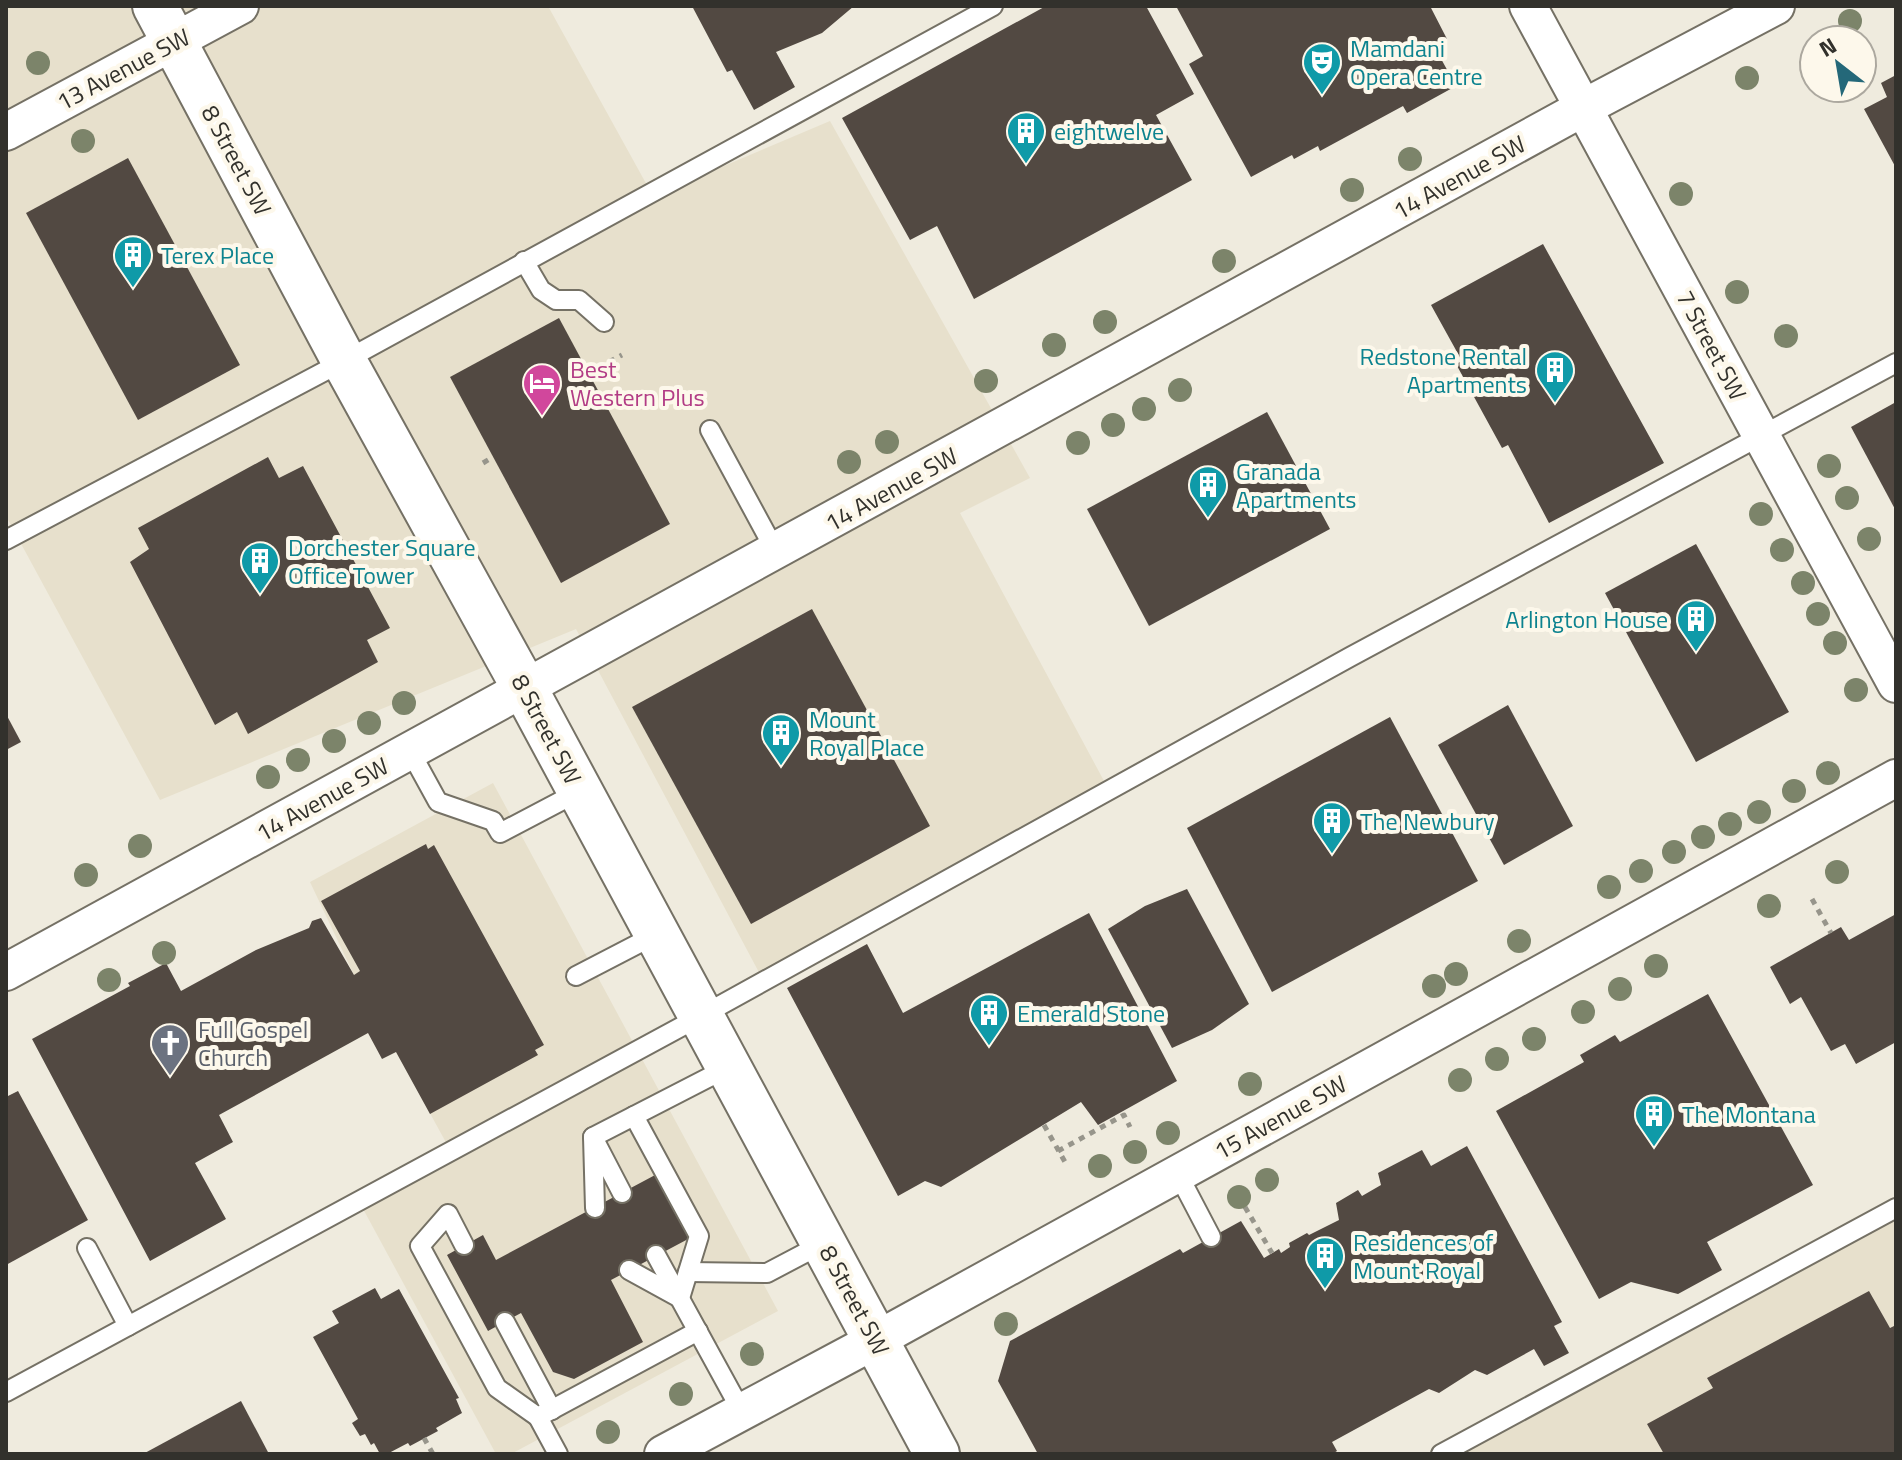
<svg xmlns="http://www.w3.org/2000/svg" width="1902" height="1460" font-family="'Titillium Web',sans-serif">
<style>
.built{fill:#e7e0cc}
.building{fill:#524942}
.lines{fill:none;stroke-linecap:round;stroke-linejoin:round}
.service-casing{stroke:#757165;stroke-width:22}
.minor-casing{stroke:#757165;stroke-width:40}
.secondary-casing{stroke:#757165;stroke-width:48}
.path{stroke:#97958b;stroke-width:5;stroke-dasharray:6 6;stroke-linecap:butt}
.service{stroke:#fff;stroke-width:18}
.minor{stroke:#fff;stroke-width:36}
.secondary{stroke:#fff;stroke-width:44}
.tree{fill:#7c846a}
.labels{text-anchor:middle;dominant-baseline:central;stroke-width:8;stroke-linejoin:round;paint-order:stroke}
.culture-label{font-size:24px;fill:#0d838f;stroke:#fdf8eb;text-anchor:start}
.street-label{font-size:24px;fill:#32312c;stroke:#fdf8eb}
.hotel-label{font-size:24px;fill:#b23c85;stroke:#fdf8eb;text-anchor:start}
.worship-label{font-size:24px;fill:#5b616d;stroke:#fdf8eb;text-anchor:start}
</style>
<rect width="100%" height="100%" fill="#efebde"/>
<g class="built">
<path d="M6 6H548L653 196 830 121 1030 478 960 513 1111 794 762 978 576 629 160 800 6 516Z"/>
<path d="M493 783 778 1311 511 1454H496L362 1207 454 1157 354 975 310 882Z"/>
<path d="M1896 1209V1454H1443Z"/>
</g>
<g class="building">
<path d="M692 6H854L822 33 776 52 795 87 754 110 732 70 727 72Z"/>
<path d="M1046 6H1146L1194 94 1156 115 1192 180 974 299 937 226 910 240 842 118Z"/>
<path d="M1176 6H1424L1425 8 1430 6 1447 39 1434 46 1456 86 1407 113 1403 106 1320 151 1318 146 1294 159 1292 155 1251 177 1189 64 1203 56Z"/>
<path d="M1896 75V168L1864 109 1887 97 1881 83Z"/>
<path d="M128 158 240 365 138 420 26 213Z"/>
<path d="M1543 244 1664 463 1549 523 1508 445 1502 448 1456 364 1462 361 1431 305Z"/>
<path d="M559 318 670 524 561 583 450 377Z"/>
<path d="M1896 402V511L1851 427Z"/>
<path d="M1267 412 1330 529 1149 626 1087 509Z"/>
<path d="M268 457 279 478 303 466 390 628 367 640 378 662 248 734 237 712 215 725 130 562 149 549 138 528Z"/>
<path d="M1696 544 1789 712 1696 762 1605 593Z"/>
<path d="M812 609 930 826 751 924 632 707Z"/>
<path d="M1508 705 1573 826 1504 865 1438 745Z"/>
<path d="M6 714 21 742 6 750Z"/>
<path d="M1390 717 1478 881 1272 992 1187 828Z"/>
<path d="M426 844 428 849 434 845 544 1045 535 1050 538 1055 430 1114 396 1052 382 1059 368 1033 219 1115 233 1142 195 1163 226 1219 150 1261 32 1039 130 986 128 983 166 963 181 991 256 950 309 928 312 921 321 918 354 975 360 971 321 901Z"/>
<path d="M1187 889 1249 1004 1212 1030 1172 1048 1108 929 1145 906Z"/>
<path d="M1089 913 1177 1081 1098 1125 1081 1102 941 1187 925 1181 898 1196 787 988 867 944 903 1013Z"/>
<path d="M1896 914V1042L1856 1064 1845 1044 1831 1051 1801 997 1790 1004 1770 967 1841 927 1849 940Z"/>
<path d="M1708 994 1813 1185 1707 1242 1722 1270 1678 1294 1631 1282 1599 1299 1496 1111 1584 1062 1580 1055 1615 1035 1620 1042Z"/>
<path d="M18 1091 88 1220 6 1265V1097Z"/>
<path d="M1467 1146 1562 1322 1554 1326 1569 1353 1544 1366 1534 1349 1487 1375 1475 1370 1439 1393 1429 1389 1332 1442 1337 1451 1332 1454H1038L998 1381 1010 1341 1180 1249 1183 1253 1241 1221 1264 1258 1279 1249 1281 1253 1290 1247 1289 1243 1307 1233 1309 1235 1339 1220 1336 1203 1358 1190 1362 1196 1381 1185 1378 1173 1422 1150 1431 1166Z"/>
<path d="M657 1174 690 1238 611 1280 643 1342 574 1379 553 1372 521 1313 488 1331 447 1255 483 1235 496 1260Z"/>
<path d="M375 1288 381 1299 399 1289 459 1398 456 1399 462 1413 436 1428 438 1431 410 1446 408 1443 387 1454H380L374 1443 371 1445 365 1434 360 1436 352 1423 358 1419 313 1337 339 1323 332 1311Z"/>
<path d="M1869 1291 1890 1328 1896 1325V1454H1664L1647 1424 1713 1388 1707 1378Z"/>
<path d="M241 1401 269 1454H143Z"/>
</g>
<g class="lines">
<defs>
<g id="service">
<path d="M524 261 541 290 556 300H579L604 322"/>
<path d="M710 430 776 552"/>
<path d="M6 540 344 361 993 6"/>
<path d="M410 751 438 802 493 821 500 833 580 791"/>
<path d="M576 976 657 934"/>
<path d="M593 1137 729 1067"/>
<path d="M593 1137 595 1208"/>
<path d="M596 1143 622 1193"/>
<path d="M1178 1174 1211 1237"/>
<path d="M464 1245 448 1214 420 1246 497 1388 538 1417"/>
<path d="M87 1248 128 1326"/>
<path d="M656 1255 742 1412"/>
<path d="M629 1270 680 1298 699 1236 634 1116"/>
<path d="M688 1272 767 1273 824 1243"/>
<path d="M505 1322 552 1410"/>
<path d="M6 1392 701 1016 1350 657 1896 363"/>
<path d="M558 1454 538 1417 698 1331"/>
<path d="M1441 1454 1896 1208"/>
</g>
<g id="minor">
<path d="M1528 6 1896 684"/>
<path d="M6 132 240 6"/>
<path d="M6 972 1583 108 1776 6"/>
<path d="M663 1454 876 1340 1896 778"/>
</g>
<path id="secondary" d="M155 6 344 361 525 689 937 1454"/>
</defs>
<use href="#service" class="service-casing"/>
<use href="#minor" class="minor-casing"/>
<use href="#secondary" class="secondary-casing"/>
<g class="path">
<path d="M588 373 622 355"/>
<path d="M483 463 493 457"/>
<path d="M1812 899 1831 933"/>
<path d="M1044 1125 1065 1162"/>
<path d="M1058 1151 1124 1115 1130 1127"/>
<path d="M1245 1207 1272 1253"/>
<path d="M424 1438 433 1454"/>
</g>
<use href="#service" class="service"/>
<use href="#minor" class="minor"/>
<use href="#secondary" class="secondary"/>
</g>
<g class="tree">
<circle cx="1850" cy="21" r="12"/>
<circle cx="38" cy="63" r="12"/>
<circle cx="1747" cy="78" r="12"/>
<circle cx="83" cy="141" r="12"/>
<circle cx="1410" cy="159" r="12"/>
<circle cx="1352" cy="190" r="12"/>
<circle cx="1681" cy="194" r="12"/>
<circle cx="1224" cy="261" r="12"/>
<circle cx="1737" cy="292" r="12"/>
<circle cx="1105" cy="322" r="12"/>
<circle cx="1786" cy="336" r="12"/>
<circle cx="1054" cy="345" r="12"/>
<circle cx="986" cy="381" r="12"/>
<circle cx="1180" cy="390" r="12"/>
<circle cx="1144" cy="409" r="12"/>
<circle cx="1113" cy="425" r="12"/>
<circle cx="887" cy="442" r="12"/>
<circle cx="1078" cy="443" r="12"/>
<circle cx="849" cy="462" r="12"/>
<circle cx="1829" cy="466" r="12"/>
<circle cx="1847" cy="498" r="12"/>
<circle cx="1761" cy="514" r="12"/>
<circle cx="1869" cy="539" r="12"/>
<circle cx="1782" cy="550" r="12"/>
<circle cx="1803" cy="583" r="12"/>
<circle cx="1818" cy="614" r="12"/>
<circle cx="1835" cy="643" r="12"/>
<circle cx="1856" cy="690" r="12"/>
<circle cx="404" cy="703" r="12"/>
<circle cx="369" cy="723" r="12"/>
<circle cx="334" cy="741" r="12"/>
<circle cx="298" cy="760" r="12"/>
<circle cx="1828" cy="773" r="12"/>
<circle cx="268" cy="777" r="12"/>
<circle cx="1794" cy="791" r="12"/>
<circle cx="1759" cy="812" r="12"/>
<circle cx="1730" cy="824" r="12"/>
<circle cx="1703" cy="837" r="12"/>
<circle cx="140" cy="846" r="12"/>
<circle cx="1674" cy="852" r="12"/>
<circle cx="1641" cy="871" r="12"/>
<circle cx="1837" cy="872" r="12"/>
<circle cx="86" cy="875" r="12"/>
<circle cx="1609" cy="887" r="12"/>
<circle cx="1769" cy="906" r="12"/>
<circle cx="1519" cy="941" r="12"/>
<circle cx="164" cy="953" r="12"/>
<circle cx="1656" cy="966" r="12"/>
<circle cx="1456" cy="974" r="12"/>
<circle cx="109" cy="980" r="12"/>
<circle cx="1434" cy="986" r="12"/>
<circle cx="1620" cy="989" r="12"/>
<circle cx="1583" cy="1012" r="12"/>
<circle cx="1534" cy="1039" r="12"/>
<circle cx="1497" cy="1059" r="12"/>
<circle cx="1460" cy="1080" r="12"/>
<circle cx="1250" cy="1084" r="12"/>
<circle cx="1168" cy="1133" r="12"/>
<circle cx="1135" cy="1152" r="12"/>
<circle cx="1100" cy="1166" r="12"/>
<circle cx="1267" cy="1180" r="12"/>
<circle cx="1239" cy="1197" r="12"/>
<circle cx="1006" cy="1324" r="12"/>
<circle cx="752" cy="1354" r="12"/>
<circle cx="681" cy="1394" r="12"/>
<circle cx="608" cy="1432" r="12"/>
</g>
<defs>
<symbol id="theatre-pin" viewBox="-11 -11 22 30"><path d="M0 17L-7.5 6A9.5 9.5 0 1 1 7.5 6Z" fill="#0f9aa8" stroke="#fdf8eb"/><path d="M-5-5.5Q0-4 5-5.5V0Q5 5 0 6Q-5 5-5 0ZM-3.3-2.5H-1v1.5H-3.3ZM1-2.5H3.3v1.5H1ZM-2.8 1Q0 5.5 2.8 1Z" fill="#fff"/></symbol>
<symbol id="building-pin" viewBox="-11 -11 22 30"><path d="M0 17L-7.5 6A9.5 9.5 0 1 1 7.5 6Z" fill="#0f9aa8" stroke="#fdf8eb"/><path d="M-4-6H4V6H1V3H-1V6H-4ZM-2.5-4.3h1.7v1.8h-1.7ZM.8-4.3h1.7v1.8H.8ZM-2.5-1h1.7V.8h-1.7ZM.8-1h1.7V.8H.8Z" fill="#fff"/></symbol>
<symbol id="hotel-pin" viewBox="-11 -11 22 30"><path d="M0 17L-7.5 6A9.5 9.5 0 1 1 7.5 6Z" fill="#d1479c" stroke="#fdf8eb"/><path d="M-6-4.5h1.5V1H6V5H4.5V3h-9V5H-6ZM-4 0a1.8 1.8 0 1 1 3.6 0ZM.5 0V-2.5h3Q6-2.5 6 0Z" fill="#fff"/></symbol>
<symbol id="church-pin" viewBox="-11 -11 22 30"><path d="M0 17L-7.5 6A9.5 9.5 0 1 1 7.5 6Z" fill="#6b7280" stroke="#fdf8eb"/><path d="M-1.2-6h2.4v3.5h3.3v2.4h-3.3V6h-2.4V-.1h-3.3v-2.4h3.3Z" fill="#fff"/></symbol>
</defs>
<g fill-rule="evenodd">
<use href="#theatre-pin" x="1300" y="40" width="44" height="60"/>
<use href="#building-pin" x="1004" y="109" width="44" height="60"/>
<use href="#building-pin" x="111" y="233" width="44" height="60"/>
<use href="#building-pin" x="1533" y="348" width="44" height="60"/>
<use href="#hotel-pin" x="520" y="361" width="44" height="60"/>
<use href="#building-pin" x="1186" y="463" width="44" height="60"/>
<use href="#building-pin" x="238" y="539" width="44" height="60"/>
<use href="#building-pin" x="1674" y="597" width="44" height="60"/>
<use href="#building-pin" x="759" y="711" width="44" height="60"/>
<use href="#building-pin" x="1310" y="799" width="44" height="60"/>
<use href="#building-pin" x="967" y="991" width="44" height="60"/>
<use href="#church-pin" x="148" y="1021" width="44" height="60"/>
<use href="#building-pin" x="1632" y="1092" width="44" height="60"/>
<use href="#building-pin" x="1303" y="1234" width="44" height="60"/>
</g>
<g class="labels">
<g class="culture-label">
<text x="1350" y="48">Mamdani<tspan x="1350" dy="28">Opera Centre</tspan></text>
<text x="1054" y="131">eightwelve</text>
<text x="161" y="255">Terex Place</text>
<text x="1527" y="356" text-anchor="end">Redstone Rental<tspan x="1527" dy="28">Apartments</tspan></text>
<text x="1236" y="471">Granada<tspan x="1236" dy="28">Apartments</tspan></text>
<text x="288" y="547">Dorchester Square<tspan x="288" dy="28">Office Tower</tspan></text>
<text x="1668" y="619" text-anchor="end">Arlington House</text>
<text x="809" y="719">Mount<tspan x="809" dy="28">Royal Place</tspan></text>
<text x="1360" y="821">The Newbury</text>
<text x="1017" y="1013">Emerald Stone</text>
<text x="1682" y="1114">The Montana</text>
<text x="1353" y="1242">Residences of<tspan x="1353" dy="28">Mount Royal</tspan></text>
</g>
<g class="street-label">
<text transform="translate(123 69) rotate(-28)">13 Avenue SW</text>
<text transform="translate(237 160) rotate(62)">8 Street SW</text>
<text transform="translate(1459 177) rotate(-29)">14 Avenue SW</text>
<text transform="translate(1712 345) rotate(62)">7 Street SW</text>
<text transform="translate(891 489) rotate(-29)">14 Avenue SW</text>
<text transform="translate(547 729) rotate(62)">8 Street SW</text>
<text transform="translate(322 799) rotate(-29)">14 Avenue SW</text>
<text transform="translate(1280 1117) rotate(-29)">15 Avenue SW</text>
<text transform="translate(855 1300) rotate(62)">8 Street SW</text>
</g>
<g class="hotel-label">
<text x="570" y="369">Best<tspan x="570" dy="28">Western Plus</tspan></text>
</g>
<g class="worship-label">
<text x="198" y="1029">Full Gospel<tspan x="198" dy="28">Church</tspan></text>
</g>
</g>
<rect width="1902" height="1460" fill="none" stroke="#32312c" stroke-width="16"/>
<g transform="translate(1838 64) rotate(329)"><circle r="38" fill="#fdf8eb" stroke="#aca89f" stroke-width="2"/>
<path d="M0-6L14 30L0 20L-14 30Z" fill="#246879"/>
<text y="-12" font-size="22" font-weight="bold" text-anchor="middle" fill="#32312c">N</text>
</g>
</svg>
